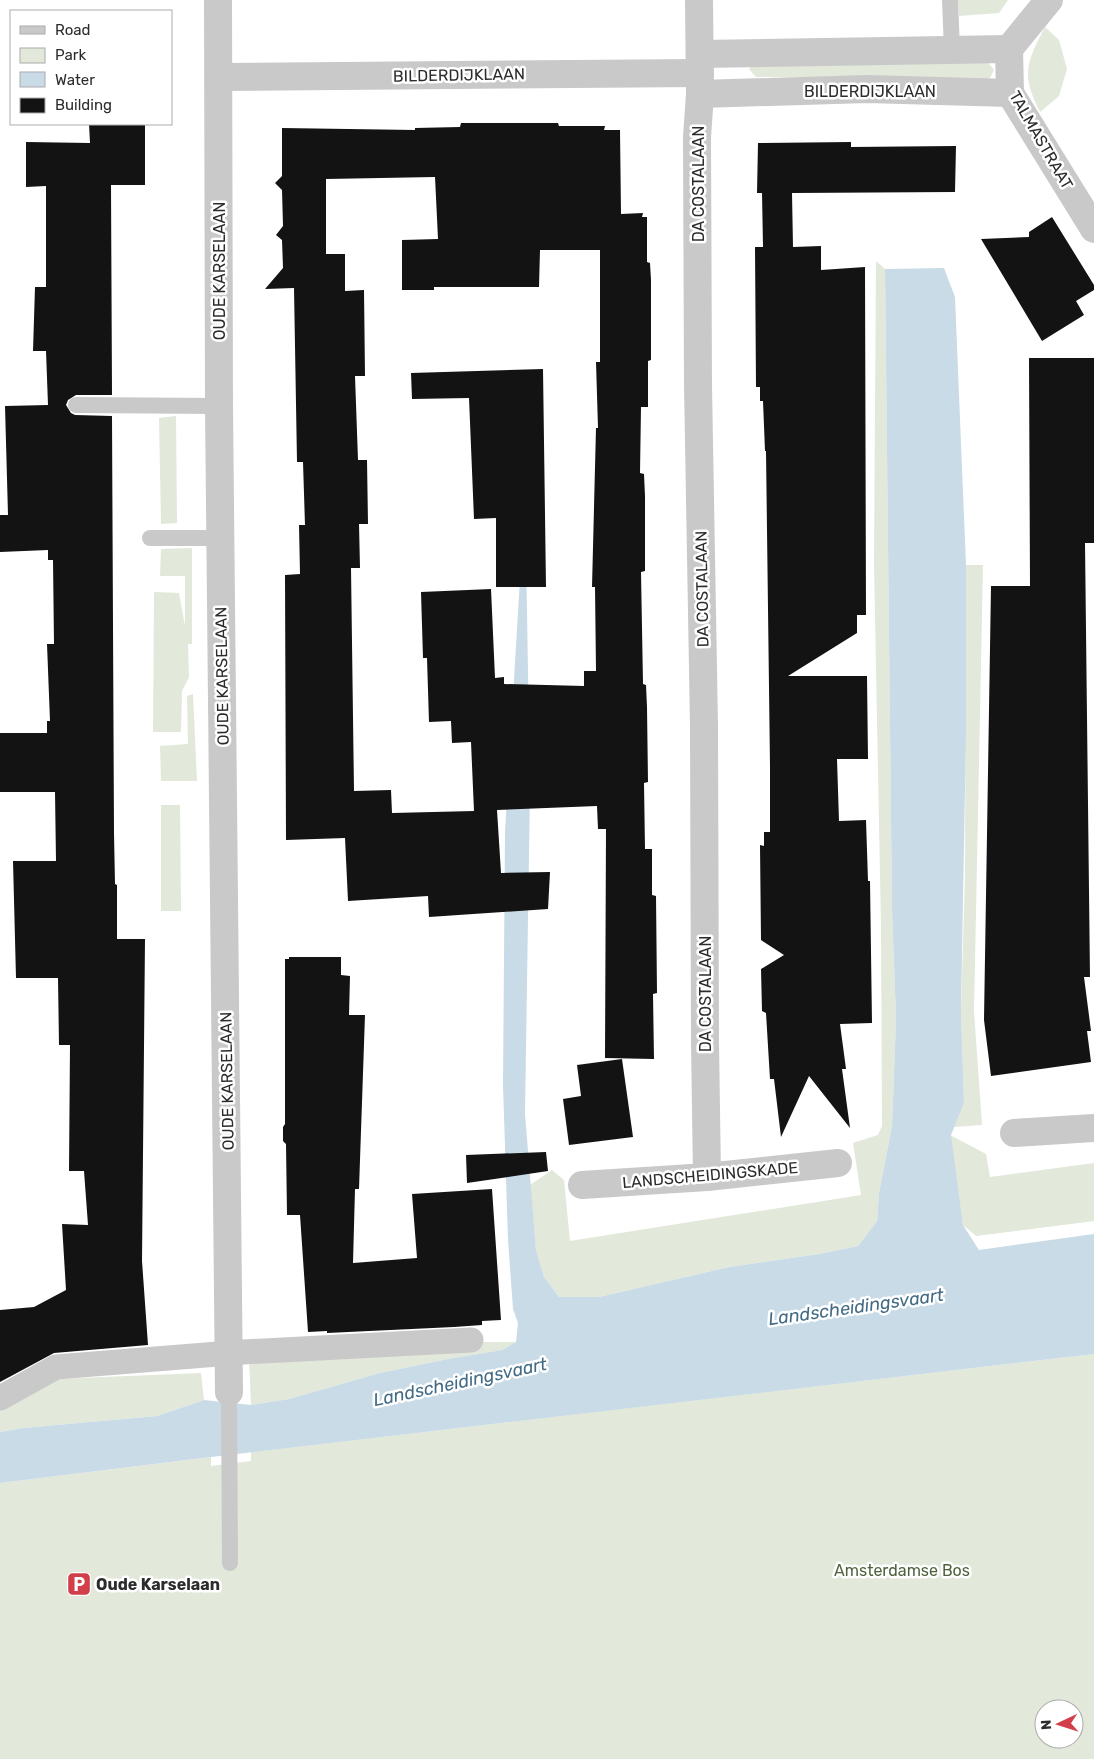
<svg xmlns="http://www.w3.org/2000/svg" width="1094" height="1759" font-family="Rubik,sans-serif">
<style>
.green{fill:#e2e8da;fill-rule:evenodd}
.water{fill:#c8dbe7}
.building{fill:#131313;fill-rule:evenodd}
.lines{fill:none;stroke-linecap:round;stroke-linejoin:round}
.service{stroke:#c9c9c9;stroke-width:16}
.pedestrian{stroke:#c9c9c9;stroke-width:25}
.minor{stroke:#c9c9c9;stroke-width:28}
.labels{text-anchor:middle;dominant-baseline:central;stroke-width:5;stroke-linejoin:round;paint-order:stroke}
.street-label{font-size:16px;fill:#2c2c2c;stroke:#fff}
.park-label{font-size:16px;fill:#4f623e;stroke:#fff}
.poi-label{font-size:16px;font-weight:bold;fill:#2c2c2c;stroke:#fff;text-anchor:start}
.water-label{font-size:18px;font-style:italic;fill:#436b85;stroke:#fff}
</style>
<rect width="100%" height="100%" fill="#fff"/>
<g class="green">
<path d="M958 0H1008L999 13 959 16Z"/>
<path d="M1045 27 1059 40 1067 69 1059 96 1040 112C1021 75 1026 63 1045 27Z"/>
<path d="M987 61 994 70 989 80 756 77 749 69 755 63Z"/>
<path d="M876 261 885 269 892 910 896 1019 892 1126 879 1193 877 1221 858 1246 819 1254 729 1267 599 1297H559L544 1277 536 1250 530 1185 552 1170 564 1180 570 1241 861 1195 853 1143 878 1135 882 1126 881 927 874 563Z"/>
<path d="M176 416 177 523 161 524 159 418Z"/>
<path d="M192 548V644H188L189 677 182 691 181 732H153L154 592 179 593 185 626V576H160L161 549Z"/>
<path d="M966 565H983L974 1011 982 1125 954 1127 964 1103 961 1011 965 876Z"/>
<path d="M193 694 197 781H161L160 746 188 744 187 696Z"/>
<path d="M161 805H180L181 911H161Z"/>
<path d="M950 1135 986 1154 990 1177 1094 1163V1221L976 1236 963 1225Z"/>
<path d="M481 1342H516L502 1350 448 1359 380 1373 289 1399 251 1405 249 1359Z"/>
<path d="M1094 1354V1759H0V1483L211 1457V1466L251 1461V1452ZM1044 1709H1074V1739H1044Z"/>
<path d="M201 1373 204 1400 157 1416 23 1428 0 1432V1410L55 1379Z"/>
</g>
<path class="water" d="M944 268 955 297 966 565V734L961 1011 964 1103 951 1135 963 1225 979 1250 1094 1234V1354L211 1457 0 1483V1432L23 1428 157 1416 204 1400 251 1405 289 1399 380 1373 448 1359 502 1350 516 1342 518 1323 513 1309 508 1240 503 1085 505 832 525 494 530 789 525 1114 536 1250 544 1277 559 1297H599L729 1267 819 1254 858 1246 877 1221 879 1193 892 1126 896 1019 892 910 885 269Z"/>
<g class="building">
<path d="M461 123H558L559 126H605L604 130H620L621 214 643 213 642 217H647V262L650 263 651 280V360L648 361V407H641L640 473 644 474 645 496V571L641 572 643 684 646 685 647 707 648 782 644 783 645 849H652V895L656 896 657 993 653 994 654 1059 605 1058 606 829H598L597 806 497 810 501 873 550 872 548 909 429 917 428 896 348 901 345 838 286 840 285 575 300 574 299 525H305L303 462H297L294 288 265 289 283 268 282 240 276 235 283 226 282 190 275 183 282 176V128L415 130V128L460 127ZM435 177 438 239 402 240V290H434V287H539L540 250H600V362H596L598 428H596L592 587H595L596 671H584V686L504 684V677L495 678 491 589 421 592 423 658H427L429 722 451 721 452 743 471 742 474 811 392 813 391 790 354 791 351 568H360L359 524H368L367 460H358L355 376H365L364 290 345 291V254H326V179Z"/>
<path d="M89 124H145V185H111L112 395H76L68 400 66 405 71 413 75 415 112 416 114 833 115 884 117 885V939H145L142 1261 148 1345 54 1353 0 1382V1310L34 1307 66 1290 62 1224 88 1225 84 1171H69L70 1045H59L58 978H16L13 861H56L55 792H0V733H47V721H50L47 644H54L53 560H48V550L0 552V515H8L5 406 48 405 46 351H33L35 287H46V186L26 187V142L90 143Z"/>
<path d="M851 142V147L956 146 955 192 792 193 793 247 821 246V270L865 267 866 615H857V633L788 676H867L868 759H837L839 821 866 820 868 881H870L872 1023 840 1024 846 1069H842L850 1128 809 1076 781 1137 774 1079H770L766 1013 762 1011 761 969 784 955 761 940 760 845 764 846V832H770V765L766 451H765L763 401H760V387H756L755 247H763L762 193H757L758 143Z"/>
<path d="M1052 217 1094 285V290L1076 301 1084 315 1042 341 981 239 1029 237V232Z"/>
<path d="M1029 358H1094V543H1085L1090 977H1084L1091 1031H1087L1091 1062 991 1076 984 1020 991 586H1030Z"/>
<path d="M543 369 546 587H496V518L474 519 469 398 412 399 411 373Z"/>
<path d="M289 957H341V975L350 976 349 1015H365L359 1189H355L353 1263 417 1258 412 1194 492 1189 501 1320 482 1321V1325L454 1327 327 1333V1331L308 1332 300 1215H287L286 1144 283 1141V1127L285 1124V959H289Z"/>
<path d="M622 1059 633 1137 569 1145 563 1099 581 1096 577 1065Z"/>
<path d="M546 1152 548 1171 467 1183 466 1155Z"/>
</g>
<g class="lines">
<g class="service">
<path d="M950 0 952 50"/>
<path d="M76 405 219 406"/>
<path d="M150 538H221"/>
<path d="M229 1392 230 1563"/>
</g>
<path class="pedestrian" d="M0 1398 56 1367 243 1352 471 1340"/>
<g class="minor">
<path d="M218 0 219 406 229 1392"/>
<path d="M699 0 700 94 697 137 698 385 704 726 705 1042 707 1177"/>
<path d="M1049 0 1009 49 1010 93 1094 229"/>
<path d="M700 54 1009 49"/>
<path d="M219 77 700 73"/>
<path d="M700 94 867 89 1010 93"/>
<path d="M1014 1133 1094 1128"/>
<path d="M582 1185 707 1177 838 1163"/>
</g>
</g>
<defs>
<symbol id="parking-square" viewBox="-11 -11 22 22"><rect x="-9" y="-9" width="18" height="18" rx="4" fill="#d23e49" stroke="#fff"/><path d="M-3.5-5.5H1a3.5 3.5 0 0 1 0 7H-1V5.5H-3.5ZM-1-3.4V-.6H.8a1.4 1.4 0 0 0 0-2.8Z" fill="#fff"/></symbol>
</defs>
<g fill-rule="evenodd">
<use href="#parking-square" x="65" y="1570" width="28" height="28"/>
</g>
<g class="labels">
<g class="street-label">
<text transform="translate(459 75) rotate(-1)">BILDERDIJKLAAN</text>
<text x="870" y="91">BILDERDIJKLAAN</text>
<text transform="translate(1041 140) rotate(60)">TALMASTRAAT</text>
<text transform="translate(698 184) rotate(-90)">DA COSTALAAN</text>
<text transform="translate(219 271) rotate(-90)">OUDE KARSELAAN</text>
<text transform="translate(702 589) rotate(-91)">DA COSTALAAN</text>
<text transform="translate(222 676) rotate(-91)">OUDE KARSELAAN</text>
<text transform="translate(705 994) rotate(-90)">DA COSTALAAN</text>
<text transform="translate(227 1081) rotate(-91)">OUDE KARSELAAN</text>
<text transform="translate(710 1175) rotate(-5)">LANDSCHEIDINGSKADE</text>
</g>
<g class="park-label">
<text x="902" y="1570">Amsterdamse Bos</text>
</g>
<g class="poi-label">
<text x="96" y="1584">Oude Karselaan</text>
</g>
<g class="water-label">
<text transform="translate(856 1307) rotate(-8)">Landscheidingsvaart</text>
<text transform="translate(460 1382) rotate(-12)">Landscheidingsvaart</text>
</g>
</g>
<rect x="10" y="10" width="162" height="115" fill="#ffffff" stroke="#ababab"/>
<rect x="20" y="26" width="25" height="8" fill="#c9c9c9" stroke="#ababab"/>
<text x="55" y="35" font-size="15" fill="#2c2c2c">Road</text>
<rect x="20" y="48" width="25" height="15" fill="#e2e8da" stroke="#ababab"/>
<text x="55" y="60" font-size="15" fill="#2c2c2c">Park</text>
<rect x="20" y="72" width="25" height="15" fill="#c8dbe7" stroke="#ababab"/>
<text x="55" y="85" font-size="15" fill="#2c2c2c">Water</text>
<rect x="20" y="98" width="25" height="15" fill="#131313" stroke="#ababab"/>
<text x="55" y="110" font-size="15" fill="#2c2c2c">Building</text>
<g transform="translate(1059 1724) rotate(266)"><circle r="24" fill="#ffffff" stroke="#ababab"/>
<path d="M0-4L9 19L0 12L-9 19Z" fill="#d23e49"/>
<text y="-8" font-size="14" font-weight="bold" text-anchor="middle" fill="#2c2c2c">N</text>
</g>
</svg>
